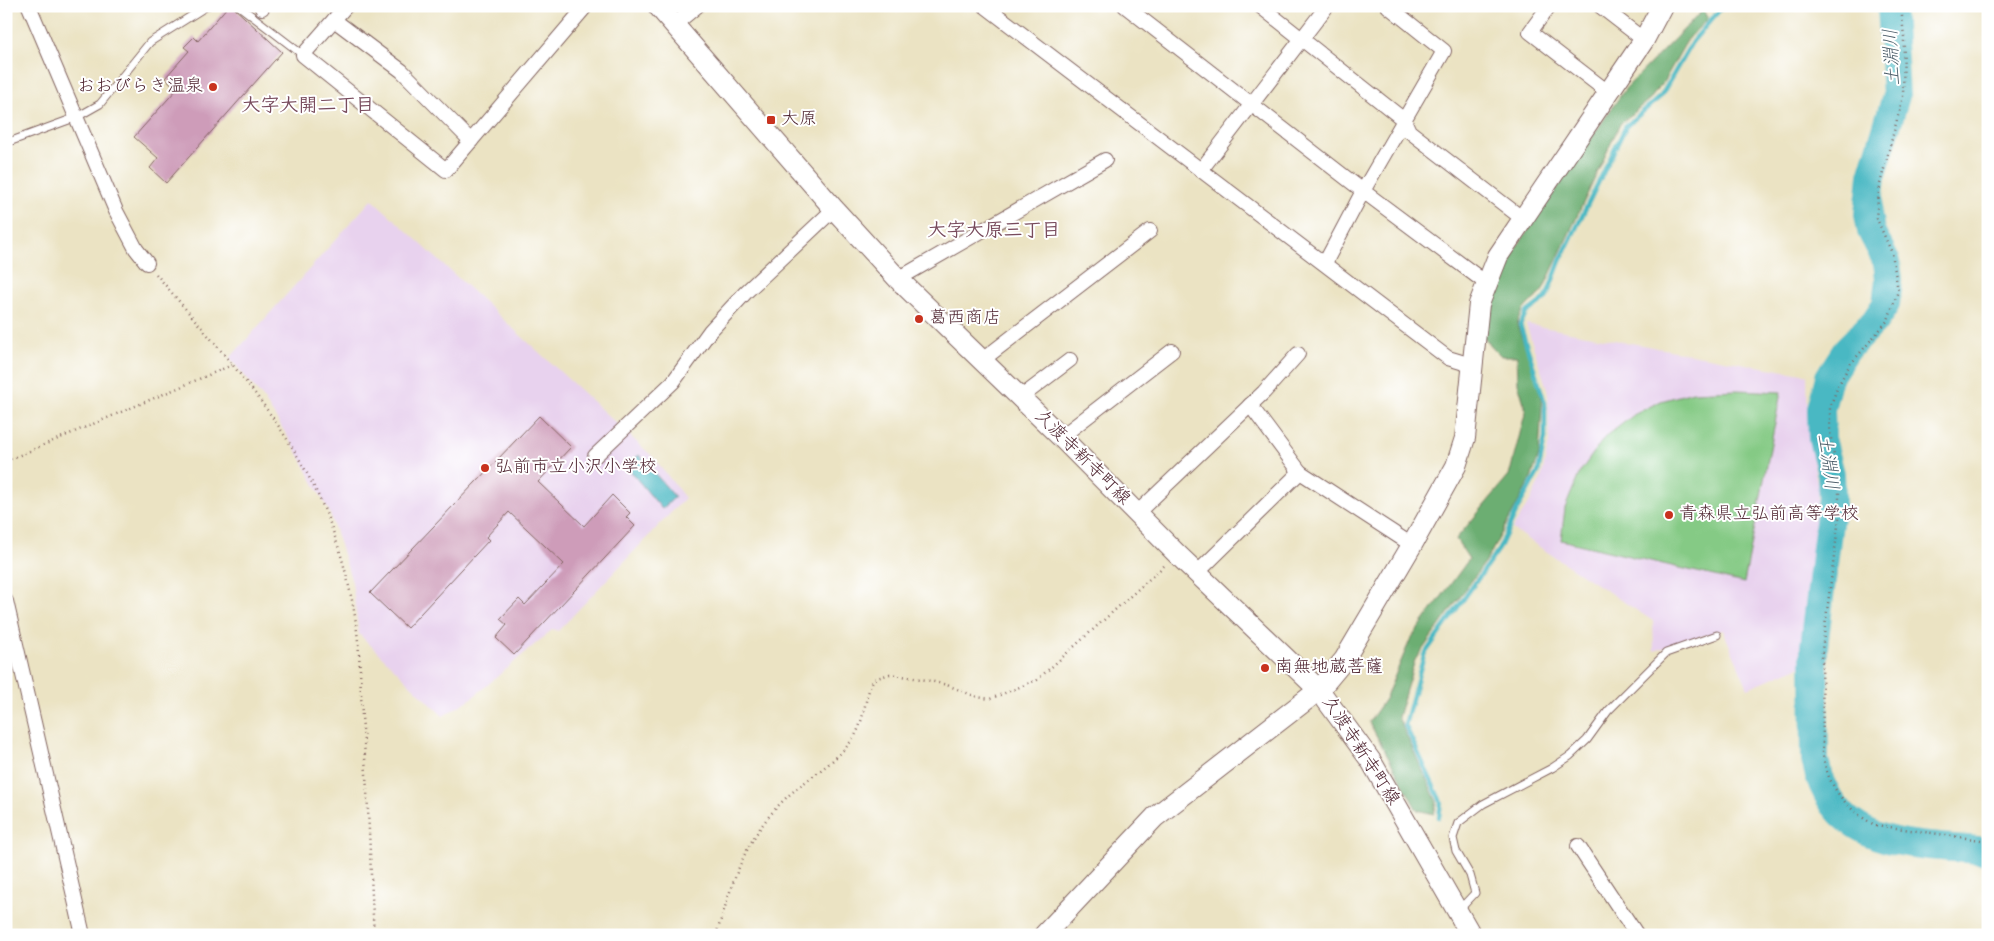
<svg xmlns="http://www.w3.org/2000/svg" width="1994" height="941" font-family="'Indie Flower','Klee One',sans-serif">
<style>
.built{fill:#e8d2ee}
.green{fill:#85ca85;stroke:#687458}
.forest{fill:#6cae72;stroke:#5b664e}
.water{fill:#4ab8c3;stroke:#4a6c77}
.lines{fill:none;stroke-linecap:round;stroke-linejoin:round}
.stream{stroke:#4ab8c3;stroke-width:4.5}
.river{stroke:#4ab8c3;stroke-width:28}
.building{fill:#ce9cb9}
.lane-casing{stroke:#826460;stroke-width:9}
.street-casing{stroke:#826460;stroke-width:16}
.secondary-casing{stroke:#826460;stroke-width:22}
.path{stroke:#826460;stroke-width:2.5;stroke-dasharray:1 4;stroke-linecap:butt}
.lane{stroke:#fff;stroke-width:7}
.street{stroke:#fff;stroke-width:14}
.secondary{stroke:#fff;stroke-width:20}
.poi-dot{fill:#c8321e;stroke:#fff;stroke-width:2}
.labels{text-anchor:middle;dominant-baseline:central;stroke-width:4;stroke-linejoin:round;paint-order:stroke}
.poi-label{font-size:18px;fill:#4a1f2b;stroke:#fff;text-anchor:start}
.street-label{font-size:18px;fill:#4a1f2b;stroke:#fff}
.water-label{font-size:19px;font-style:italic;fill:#4a5c68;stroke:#fff}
.neighbourhood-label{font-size:19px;font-weight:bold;fill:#784b5d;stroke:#fff}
</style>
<rect width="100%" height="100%" fill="#fff"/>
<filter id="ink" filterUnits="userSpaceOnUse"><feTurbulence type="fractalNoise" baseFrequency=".02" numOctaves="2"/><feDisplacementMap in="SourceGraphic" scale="10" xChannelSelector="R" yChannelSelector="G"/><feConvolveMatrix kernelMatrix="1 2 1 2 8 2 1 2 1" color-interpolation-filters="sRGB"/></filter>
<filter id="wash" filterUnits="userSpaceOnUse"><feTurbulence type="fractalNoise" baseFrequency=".0096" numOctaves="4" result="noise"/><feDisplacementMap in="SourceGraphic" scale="20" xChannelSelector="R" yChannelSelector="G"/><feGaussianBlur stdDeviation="1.12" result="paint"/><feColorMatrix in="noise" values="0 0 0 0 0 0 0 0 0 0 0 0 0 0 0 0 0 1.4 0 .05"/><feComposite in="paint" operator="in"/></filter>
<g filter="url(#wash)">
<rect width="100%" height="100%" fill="#ebe3c3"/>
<g class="built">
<path d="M372 199 653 457 685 498 558 631 553 629 472 698 443 716 359 634 352 582 329 511 295 448 263 398 230 358Z"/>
<path d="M1526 324 1807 375 1808 430 1818 488 1803 665 1748 688 1723 630 1654 651 1653 621 1512 529 1530 501 1541 479 1549 442 1548 392Z"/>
</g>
<path class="green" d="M1737 390 1781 392 1744 583 1561 540 1565 508 1580 472 1604 438 1635 414 1661 401 1693 392Z"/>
<path class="forest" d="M1703 10 1708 19 1689 37 1664 81 1651 98 1620 124 1541 294C1530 303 1520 309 1517 325L1536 374 1542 404 1539 455 1531 479 1488 558 1415 660 1398 717 1437 802 1434 814 1417 810 1369 722 1385 699 1410 640 1469 559 1456 539 1509 476 1526 410 1518 383 1517 356H1501L1481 335 1500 275 1518 245 1625 89Z"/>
<path class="water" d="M639 455 675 497 662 509 626 466Z"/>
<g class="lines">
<path class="stream" d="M1439 817 1441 802 1405 725 1424 655 1499 549 1519 506 1538 473 1545 438V403L1520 325 1526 313 1546 298 1560 261 1626 126 1661 96 1692 42 1723 6"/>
<path class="river" d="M1891 6 1896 96 1872 176 1868 214 1871 231 1887 262 1889 280 1886 304 1874 322 1847 349 1829 377 1821 409 1822 439 1831 474 1832 498 1814 647 1815 760C1834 852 1914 843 1988 851"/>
</g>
<g id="blocks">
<g class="building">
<path d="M228 6H232L282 52 166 183 150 168 158 158 134 137 177 89 165 78 189 51 184 47 194 37 198 41Z"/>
<path d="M539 416 571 447 538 482 584 526 612 495 630 513 626 517 635 526 514 655 496 638 507 625 500 619 519 599 525 605 564 564 509 512 486 537 489 540 407 628 370 593Z"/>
</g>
</g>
</g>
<g filter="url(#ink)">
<use href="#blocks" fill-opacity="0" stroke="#826460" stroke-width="1"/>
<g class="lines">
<defs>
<g id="lane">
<path d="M239 6 303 55"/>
<path d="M6 143 77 117 100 104 150 42 207 6"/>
<path d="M1459 910 1475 893 1470 875 1456 851 1453 838 1458 823 1483 804 1552 768 1570 756 1587 740 1608 711 1666 653 1717 635"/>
</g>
<g id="street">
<path d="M29 6 116 211 136 249 147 263"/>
<path d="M346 6 303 55 446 170 586 6"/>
<path d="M985 6 1448 358 1471 365"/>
<path d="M1125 6 1363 191 1486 283"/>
<path d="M1260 6 1404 120 1409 131 1523 219"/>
<path d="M1549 6 1530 32 1609 93"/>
<path d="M1600 6 1644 40"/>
<path d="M262 8 263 6"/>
<path d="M334 20 402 71 471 141"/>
<path d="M674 25 697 6"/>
<path d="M1201 170 1327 6"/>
<path d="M1325 263 1363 191 1444 51 1388 6"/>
<path d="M898 279 1105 160"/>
<path d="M981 361 1150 231"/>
<path d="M1020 398 1070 360"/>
<path d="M1250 405 1300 472"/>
<path d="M1061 437 1172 351"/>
<path d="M595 456 673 382 710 331 746 292 834 209"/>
<path d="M1137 513 1264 392 1298 354"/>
<path d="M1198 572 1300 472 1412 545"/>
<path d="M6 601 83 935"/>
<path d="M1578 846 1637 935"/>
</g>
<g id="secondary">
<path d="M658 6 834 209 898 279 1061 437 1177 554 1319 690 1371 761 1471 935"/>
<path d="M1044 935 1155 817 1319 690 1344 660 1412 545 1456 466 1465 438 1479 304 1498 256 1644 40 1662 6"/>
</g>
</defs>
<use href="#lane" class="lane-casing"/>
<use href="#street" class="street-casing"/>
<use href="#secondary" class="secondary-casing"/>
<g class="path">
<path d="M1901 6 1904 37 1903 97 1880 184 1876 217 1892 253 1898 291 1888 320 1849 366 1838 386 1830 407V432L1839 487V518L1822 650 1823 756C1828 787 1848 811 1875 825L1988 841"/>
<path d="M156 274C210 339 271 403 310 479 329 515 343 556 351 596 360 634 360 677 362 716 368 789 370 862 374 935"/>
<path d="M6 461 232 365"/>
<path d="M716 935C734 880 743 839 787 797 809 777 834 764 852 740 866 721 863 698 874 679L890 674 926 680 947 685 977 697 990 699 1037 680 1165 565"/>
</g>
<use href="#lane" class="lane"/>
<use href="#street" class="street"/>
<use href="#secondary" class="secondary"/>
</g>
</g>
<g class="poi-dot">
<circle cx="213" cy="87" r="5"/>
<rect x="766" y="115" width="10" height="10" rx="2.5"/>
<circle cx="919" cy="319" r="5"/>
<circle cx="485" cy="468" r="5"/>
<circle cx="1669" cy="515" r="5"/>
<circle cx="1265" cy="668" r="5"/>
</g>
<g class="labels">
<g class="poi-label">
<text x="203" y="87" text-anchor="end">おおびらき温泉</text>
<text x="781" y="120">大原</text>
<text x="929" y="319">葛西商店</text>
<text x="495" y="468">弘前市立小沢小学校</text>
<text x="1679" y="515">青森県立弘前高等学校</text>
<text x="1275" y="668">南無地蔵菩薩</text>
</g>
<g class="street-label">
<text transform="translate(1082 458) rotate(45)">久渡寺新寺町線</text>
<text transform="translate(1360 751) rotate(57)">久渡寺新寺町線</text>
</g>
<g class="water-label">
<text transform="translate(1893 57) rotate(-93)">土淵川</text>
<text transform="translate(1827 462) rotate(82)">土淵川</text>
</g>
<g class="neighbourhood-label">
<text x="308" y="106">大字大開二丁目</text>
<text x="994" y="231">大字大原三丁目</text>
</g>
</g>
<rect width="1994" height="941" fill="none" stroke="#fff" stroke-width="25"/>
</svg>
